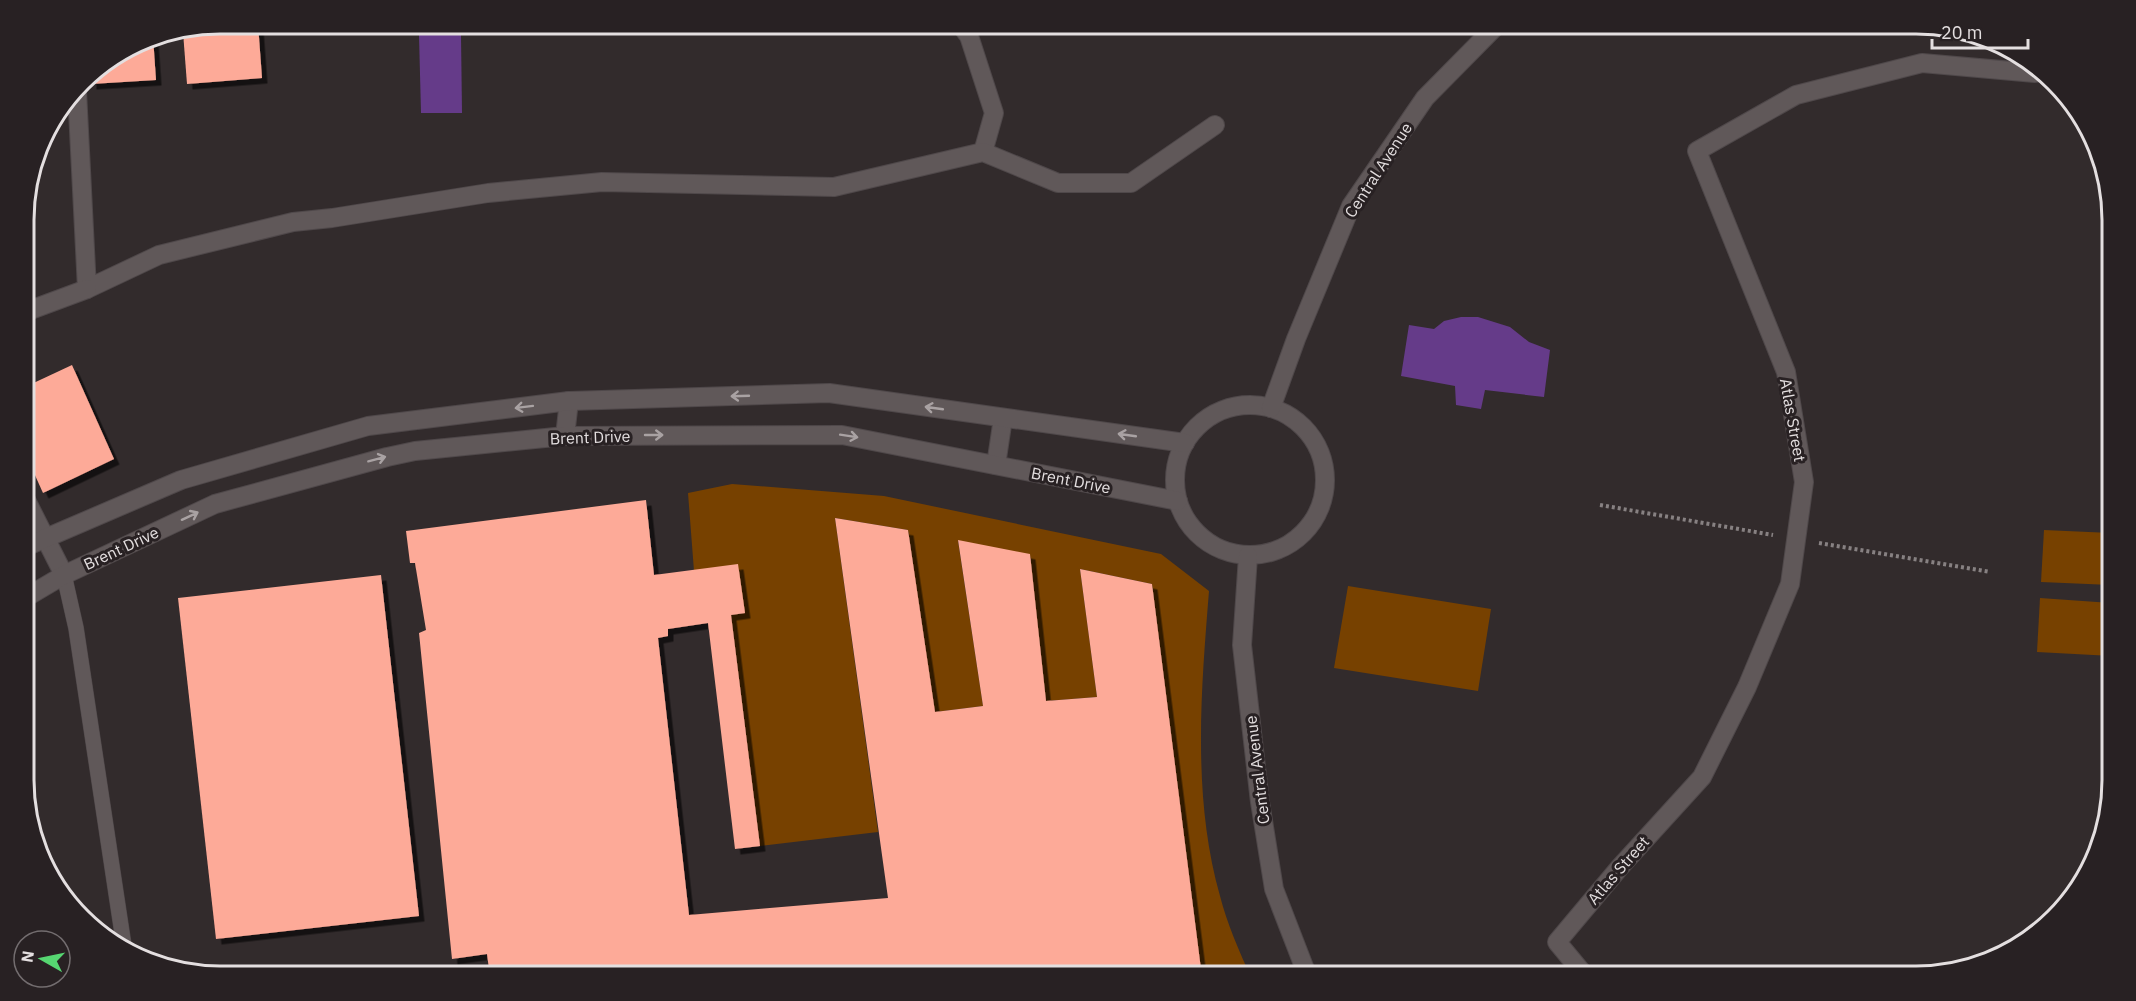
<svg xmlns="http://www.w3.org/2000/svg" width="2136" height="1001" font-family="'IBM Plex Sans',sans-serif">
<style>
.green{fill:#774100}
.water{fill:#653b89}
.building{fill:#fdaa98;filter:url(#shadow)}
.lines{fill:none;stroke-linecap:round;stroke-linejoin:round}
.lane-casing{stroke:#4f484a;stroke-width:16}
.street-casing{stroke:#4f484a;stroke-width:20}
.path{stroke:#878182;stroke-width:4;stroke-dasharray:3 3;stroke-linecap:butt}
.lane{stroke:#605859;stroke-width:15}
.street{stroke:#605859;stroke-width:18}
.oneway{stroke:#a9a2a3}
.labels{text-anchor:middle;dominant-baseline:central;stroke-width:6;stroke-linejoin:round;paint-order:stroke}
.street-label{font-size:16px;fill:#e4dfe0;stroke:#282123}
.rim{fill:none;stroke:#e4dfe0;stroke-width:3}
</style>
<defs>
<filter id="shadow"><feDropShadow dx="5.5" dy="5.5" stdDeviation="0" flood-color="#0009"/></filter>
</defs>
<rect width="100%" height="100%" fill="#322b2c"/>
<g class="green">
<path d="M732 484 884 496 1161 554 1209 591C1201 691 1192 797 1220 896 1227 923 1239 951 1251 977H1202L1152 584 1080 569 1097 697 1046 701 1030 555 958 541 983 706 935 712 908 530 835 518 878 832 760 846 731 615 745 613 694 571 688 493Z"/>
<path d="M2044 530 2111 533V585L2041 582Z"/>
<path d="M1348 586 1491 609 1478 691 1334 668Z"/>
<path d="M2040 598 2111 603 2112 656 2037 652Z"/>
</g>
<g class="water">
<path d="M419 35H461L462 113H421Z"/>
<path d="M1461 317H1478L1510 327 1529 342 1550 350 1544 397 1485 390 1481 409 1456 405 1455 386 1401 376 1409 325 1434 329 1444 321Z"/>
</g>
<g class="building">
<path d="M221 24H258L262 78 187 84 183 32Z"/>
<path d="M153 37 156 80 91 84V73L146 39Z"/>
<path d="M72 365 114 459 43 493 25 453V387Z"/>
<path d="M646 500 654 575 738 564 745 613 731 615 760 846 735 849 708 623 668 629V636L658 638 689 915 888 898 835 518 908 530 935 712 983 706 958 540 1030 554 1046 701 1097 697 1080 569 1152 584 1202 977H490L487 954 452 959 419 633 426 630 415 563H410L406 531Z"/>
<path d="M381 575 419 916 216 939 178 598Z"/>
</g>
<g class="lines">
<defs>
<path id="lane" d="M64 575 76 628 124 946"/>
<g id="street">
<path d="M960 24 969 36 994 113 983 152"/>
<path d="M77 91 87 289 159 255 293 222 332 218 488 193 602 182 834 187 983 152 1058 183H1131L1215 125"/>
<path d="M25 312 87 289"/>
<circle cx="1250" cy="480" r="75"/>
<path d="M1271 408 1296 339 1351 206 1425 98 1498 24"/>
<path d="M565 436 569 401"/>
<path d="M996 465 1003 418"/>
<path d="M25 498 64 575"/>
<path d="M25 547 181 480 368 426 569 401 829 393 1185 443"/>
<path d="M1248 556 1242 645 1260 802 1274 889 1308 977"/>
<path d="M25 598 64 575 215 504 387 457 415 451 565 436 842 435 1178 501"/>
<path d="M1586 977 1557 942 1620 867 1702 777 1747 687 1790 584 1804 482 1786 372 1697 151 1796 95 1922 63 2035 73"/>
</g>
</defs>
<use href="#lane" class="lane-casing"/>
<use href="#street" class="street-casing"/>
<g class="path">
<path d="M1600 505 1773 535"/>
<path d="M1819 543 1990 572"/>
</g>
<use href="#lane" class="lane"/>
<use href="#street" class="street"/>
</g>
<defs><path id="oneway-shaft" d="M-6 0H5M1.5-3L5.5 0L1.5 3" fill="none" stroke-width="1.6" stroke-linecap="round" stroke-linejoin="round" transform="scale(1.5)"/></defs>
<g class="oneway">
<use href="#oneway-shaft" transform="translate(740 396) rotate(178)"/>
<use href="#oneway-shaft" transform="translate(524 407) rotate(173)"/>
<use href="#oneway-shaft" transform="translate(934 408) rotate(-172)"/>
<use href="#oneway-shaft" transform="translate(654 435)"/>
<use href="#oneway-shaft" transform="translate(1127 435) rotate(-172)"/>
<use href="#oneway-shaft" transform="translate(849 436) rotate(9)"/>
<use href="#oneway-shaft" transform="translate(377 459) rotate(-15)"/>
<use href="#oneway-shaft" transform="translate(190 516) rotate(-25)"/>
</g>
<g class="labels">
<g class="street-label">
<text transform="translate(1378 170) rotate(-57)">Central Avenue</text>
<text transform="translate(1793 420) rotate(80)">Atlas Street</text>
<text transform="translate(590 437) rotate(-2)">Brent Drive</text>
<text transform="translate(1071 480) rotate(11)">Brent Drive</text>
<text transform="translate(121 548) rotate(-25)">Brent Drive</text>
<text transform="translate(1257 770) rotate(-97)">Central Avenue</text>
<text transform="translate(1618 870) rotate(-49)">Atlas Street</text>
</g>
</g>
<path d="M0 0H2136V1001H0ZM220 34H1916A186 186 0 0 1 2102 220V780A186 186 0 0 1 1916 966H220A186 186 0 0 1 34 780V220A186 186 0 0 1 220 34Z" fill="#282123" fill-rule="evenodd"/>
<path class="rim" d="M220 34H1916A186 186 0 0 1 2102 220V780A186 186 0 0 1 1916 966H220A186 186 0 0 1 34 780V220A186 186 0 0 1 220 34Z"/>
<g transform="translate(42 959) rotate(279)"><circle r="28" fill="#282123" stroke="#736d6f" stroke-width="1.5"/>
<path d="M0-4.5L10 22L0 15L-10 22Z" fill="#56d671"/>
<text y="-9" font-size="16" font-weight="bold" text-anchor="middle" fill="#e4dfe0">N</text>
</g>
<path d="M1932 39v9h96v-9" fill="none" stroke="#e4dfe0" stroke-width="3"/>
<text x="1941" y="39" font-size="18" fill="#e4dfe0" stroke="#282123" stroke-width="4.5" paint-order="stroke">20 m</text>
</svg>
